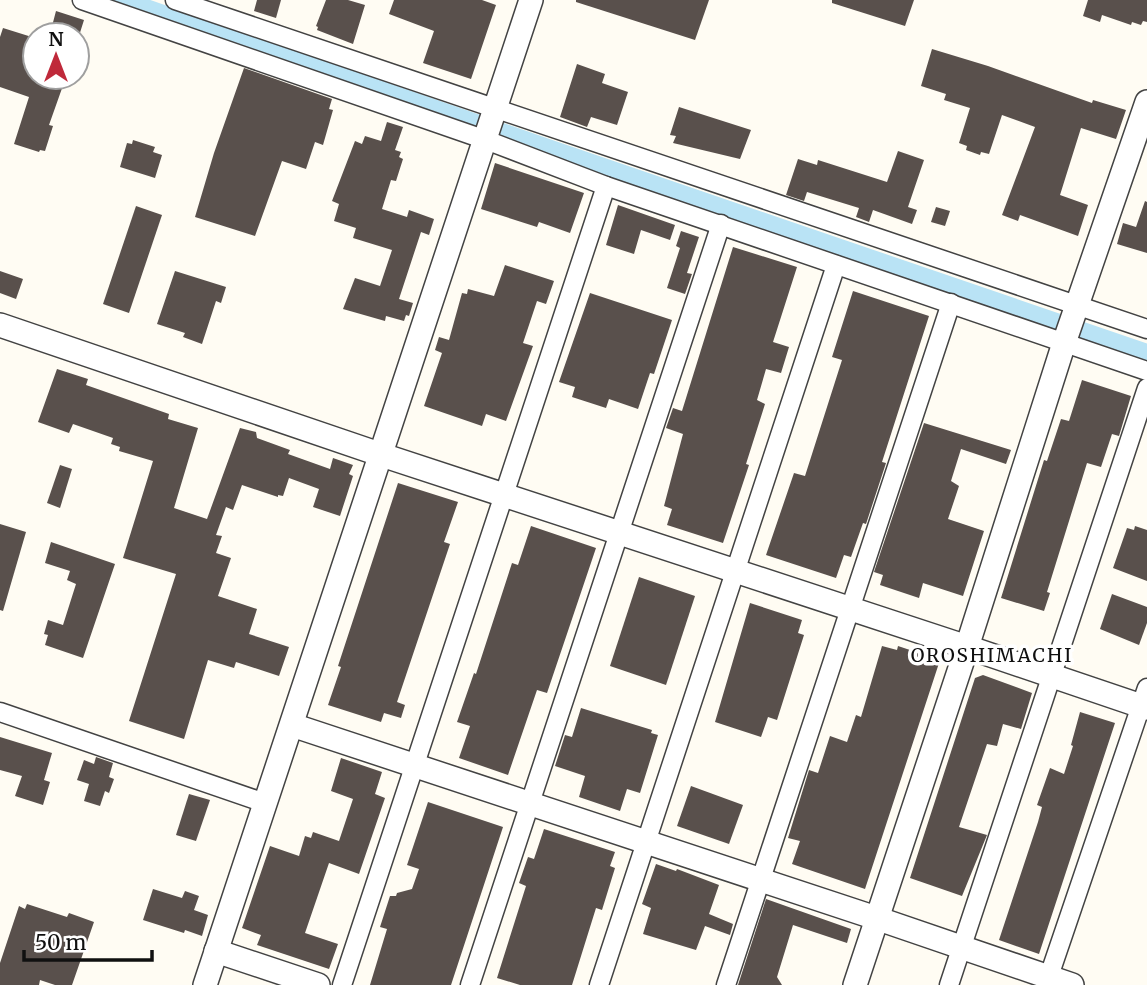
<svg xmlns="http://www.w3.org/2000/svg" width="1147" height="985" font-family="Merriweather,serif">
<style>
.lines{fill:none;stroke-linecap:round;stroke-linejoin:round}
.canal{stroke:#b9e3f5;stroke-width:18}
.building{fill:#59504c}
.minor-casing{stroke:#434343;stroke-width:21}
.tertiary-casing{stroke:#434343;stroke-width:26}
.minor{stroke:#fff;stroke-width:18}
.tertiary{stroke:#fff;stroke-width:23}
.labels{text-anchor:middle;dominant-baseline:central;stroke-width:7;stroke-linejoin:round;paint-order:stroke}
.neighbourhood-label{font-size:19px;letter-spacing:2px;fill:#101010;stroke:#fff}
</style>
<rect width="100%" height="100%" fill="#fffcf3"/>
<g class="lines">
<path class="canal" d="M123 0 548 148 1147 353"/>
</g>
<g class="building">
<path d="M257 0H281L276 18 254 11Z"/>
<path d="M326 0H348L365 5 353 44 317 30 318 27 316 26Z"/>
<path d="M394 0H482L496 5 471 79 423 63 434 31 389 14Z"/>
<path d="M576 0H709L695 40 576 2Z"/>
<path d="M832 0H914L905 26 832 3Z"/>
<path d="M1088 0H1147V22L1143 21 1141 25 1132 22 1131 25 1102 15 1100 22 1083 16Z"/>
<path d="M56 11 84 20 78 39 77 35H67L51 30Z"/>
<path d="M3 28 35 38V54L29 77H66L49 125 53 126 45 151 40 150 39 152 14 144 29 97 0 87V37Z"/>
<path d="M932 49 988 66 1092 103 1093 100 1126 110 1116 139 1081 128 1060 195 1088 205 1078 236 1020 215 1018 221 1002 215 1035 127 1002 115 989 154 981 152 980 155 966 150 967 146 959 143 970 108 944 100 946 94 921 86Z"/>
<path d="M577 64 605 74 602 83 628 92 617 125 591 117 587 127 560 117Z"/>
<path d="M244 68 332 99 329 109 333 110 323 145 315 142 306 169 282 161 255 236 195 217 214 153Z"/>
<path d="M679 107 751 130 740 159 673 143 676 136 670 135Z"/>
<path d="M387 122 403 127 395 150 401 152 399 157 403 159 396 181 391 180 382 209 407 217 409 210 434 219 429 235 421 232 399 299 413 303 409 316 406 315 404 321 386 316 385 321 343 309 355 278 380 286 392 250 353 238 356 228 334 221 339 204 332 201 355 141 362 144 365 136 381 141Z"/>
<path d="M133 140 155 147 153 152 162 155 155 178 120 167 127 143 132 144Z"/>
<path d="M898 151 924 160 908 207 917 210 912 224 873 210 869 222 856 217 859 208 807 192 804 201 786 195 798 159 817 165 818 160 887 182Z"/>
<path d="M495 163 584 193 570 233 539 222 537 227 481 209Z"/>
<path d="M1145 201 1147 202V253L1117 244 1123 223 1136 227Z"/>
<path d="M618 205 675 225 670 240 641 230 634 254 606 245Z"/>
<path d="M136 206 162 215 129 313 103 304Z"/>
<path d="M936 207 950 211 945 226 931 222Z"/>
<path d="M681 231 699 237 687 273 692 274 685 294 667 288 680 248 676 246Z"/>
<path d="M733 247 797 267 773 342 789 347 781 373 766 369 757 400 765 404 746 464 749 465 723 543 667 525 672 509 664 506 683 434 666 428 673 408 682 411Z"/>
<path d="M505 265 554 281 546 304 537 301 523 343 533 346 506 421 486 414 482 426 424 406 442 353 435 350 439 337 449 340 462 293 467 294 468 289 494 296Z"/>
<path d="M0 271 23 279 16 299 0 293Z"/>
<path d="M175 271 226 287 221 303 216 301 202 344 183 337 185 333 157 324Z"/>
<path d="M853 291 929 316 882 462 886 463 866 524 863 523 851 557 844 555 836 578 766 555 794 473 805 476 842 360 832 357Z"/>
<path d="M590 293 672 320 654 374 650 373 638 409 609 399 606 408 572 397 575 387 559 382Z"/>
<path d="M57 369 88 379 86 385 169 414 168 419 198 428 174 508 207 519 240 428 256 432 257 438 290 450 288 454 330 469 333 458 353 465 349 474 353 476 340 516 313 507 319 489 289 478 283 496 278 495V497L242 485 233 510 226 507 216 535 222 536 216 553 231 558 218 596 257 609 249 634 289 647 279 676 236 662 234 668 208 660 184 739 129 721 176 574 123 558 153 461 119 451 120 447 111 444 113 438 73 424 69 433 38 422Z"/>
<path d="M1082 380 1131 396 1119 436 1112 434 1101 467 1087 463 1047 592 1050 593 1044 611 1001 598 1044 460 1047 461 1061 419 1069 421Z"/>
<path d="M924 423 1011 450 1006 464 961 449 951 481 959 486 948 519 984 531 963 596 923 583 919 598 880 585 883 575 874 572Z"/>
<path d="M60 465 72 469 60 508 47 503Z"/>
<path d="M398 483 458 502 444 542 450 544 397 702 405 705 401 718 384 713 381 722 328 705 341 667 338 666Z"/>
<path d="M0 524 26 532 3 611 0 610Z"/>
<path d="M531 526 596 548 547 693 537 690 508 775 459 758 470 726 457 722 474 673 476 674 512 563 518 565Z"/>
<path d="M1135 526 1147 530V581L1113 568 1127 528 1134 530Z"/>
<path d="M51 542 115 564 83 658 45 645 48 635 44 634 48 620 63 625 76 584 67 580 70 571 45 563Z"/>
<path d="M639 577 695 596 666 685 610 666Z"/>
<path d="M1112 594 1147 607V623L1139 645 1100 629Z"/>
<path d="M750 603 802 620 798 633 804 635 777 720 768 717 761 737 715 722Z"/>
<path d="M882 646 897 650 898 646 940 660 865 889 792 864 800 841 788 838 809 770 818 773 830 736 847 742 856 715 861 717Z"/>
<path d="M983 675 1032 693 1021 729 1003 724 997 746 987 744 959 827 987 835 962 896 910 878 975 678Z"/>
<path d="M581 708 652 730 651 733 658 735 640 793 627 789 620 811 579 797 585 776 555 766 565 735 572 737Z"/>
<path d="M1080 712 1115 723 1039 954 999 940 1038 822 1042 807 1037 805 1050 768 1064 774 1073 746 1071 745Z"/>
<path d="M0 737 52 753 44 780 50 782 43 805 15 796 22 776 0 770Z"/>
<path d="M96 757 113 763 109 777 114 779 109 793 105 791 100 806 84 801 89 784 77 780 84 760 94 764Z"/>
<path d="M341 758 382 772 375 794 385 798 359 874 329 863 305 933 338 944 329 969 257 945 261 935 242 928 270 846 299 856 305 836 311 838 313 832 339 841 353 799 331 791Z"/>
<path d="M691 786 743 805 729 844 677 826Z"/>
<path d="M189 794 210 800 196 841 176 835Z"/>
<path d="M428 802 503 827 451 985H370L387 929 380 927 390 896H396L397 893 412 889 419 869 407 865Z"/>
<path d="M544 829 615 852 610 866 615 868 602 910 596 908 572 985H520L497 978 526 886 519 883 528 857 534 859Z"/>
<path d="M656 864 676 871 677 869 719 885 709 914 733 924 730 935 705 926 696 950 643 934 651 908 642 904Z"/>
<path d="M153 889 182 898 185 891 199 896 194 910 208 915 202 936 185 930 184 933 143 920Z"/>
<path d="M766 899 851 929 847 943 793 925 777 977 782 985H738Z"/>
<path d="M27 904 67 917 69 913 94 922 72 985H55L40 980 39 985H0V963L19 906 25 909Z"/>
</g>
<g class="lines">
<defs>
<g id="minor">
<path d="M82 0 486 140 606 186 1147 371"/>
<path d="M175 0 1147 329"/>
<path d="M0 712 265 803"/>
<path d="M342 985 606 186"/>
<path d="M470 985 721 224"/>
<path d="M599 985 836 265"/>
<path d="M726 985 951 303"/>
<path d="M949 985 1147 388"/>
<path d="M1046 985 1147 688"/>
</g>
<g id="tertiary">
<path d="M0 325 382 455 967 647 1147 708"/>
<path d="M292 725 876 918 1072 985"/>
<path d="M216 951 318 985"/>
<path d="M205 985 531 0"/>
<path d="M855 985 967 647 1064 343 1147 102"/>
</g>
</defs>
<use href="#minor" class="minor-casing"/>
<use href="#tertiary" class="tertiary-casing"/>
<use href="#minor" class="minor"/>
<use href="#tertiary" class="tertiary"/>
</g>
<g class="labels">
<g class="neighbourhood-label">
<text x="992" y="655">OROSHIMACHI</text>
</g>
</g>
<g transform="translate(56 56)"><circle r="33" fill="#ffffff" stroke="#9f9f9f" stroke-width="2"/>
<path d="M0-5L12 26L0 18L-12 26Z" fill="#bf293a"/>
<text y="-10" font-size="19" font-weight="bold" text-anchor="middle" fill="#101010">N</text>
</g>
<path d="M24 950v10h128v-10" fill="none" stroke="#101010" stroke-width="3.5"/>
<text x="35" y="950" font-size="21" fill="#101010" stroke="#ffffff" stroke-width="5" paint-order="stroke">50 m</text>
</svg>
